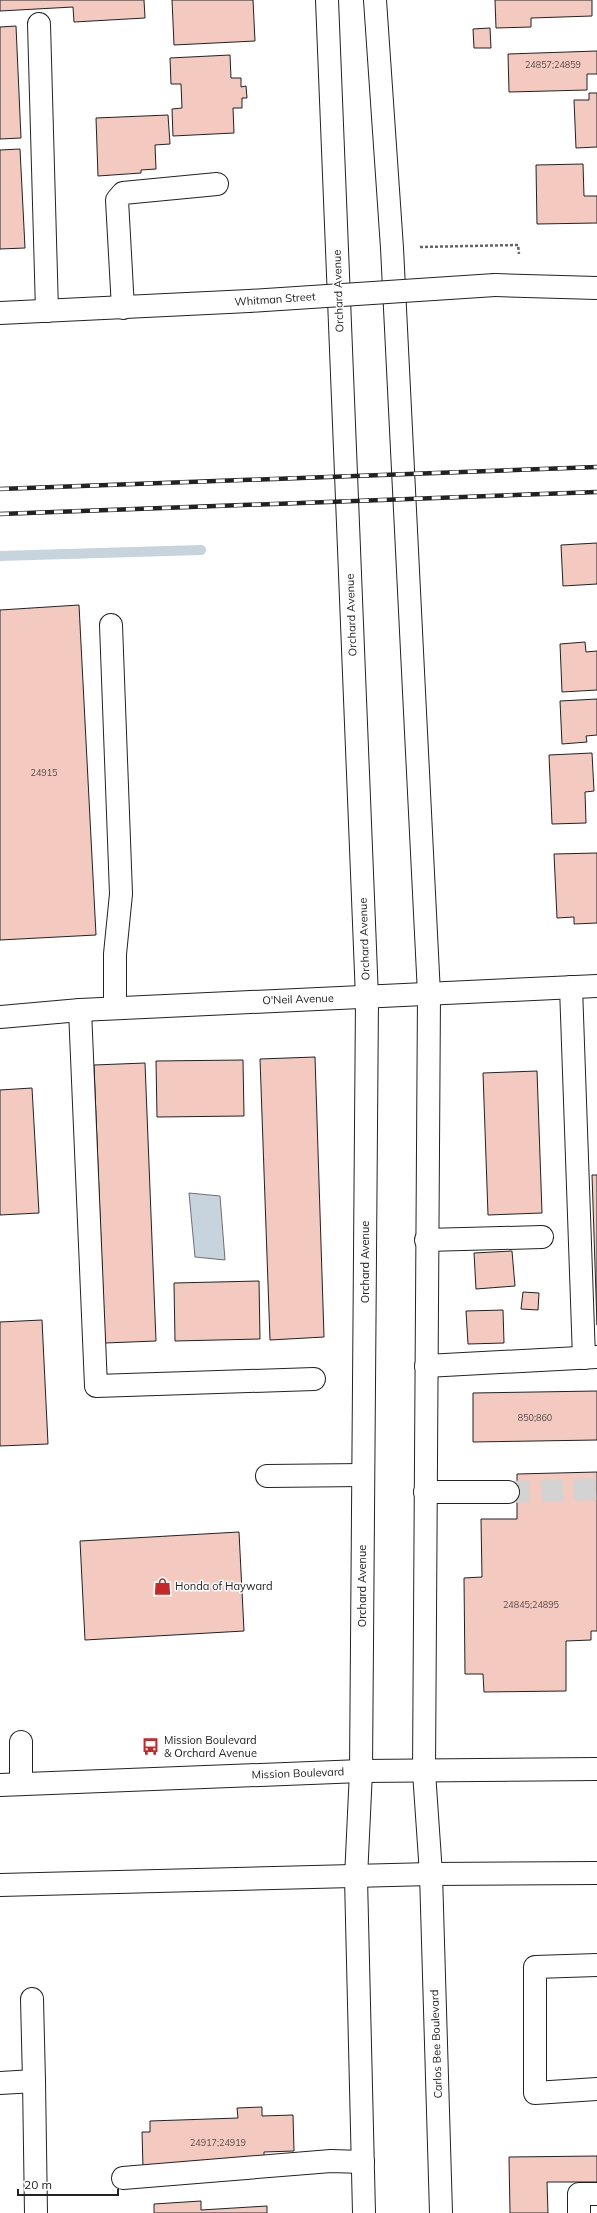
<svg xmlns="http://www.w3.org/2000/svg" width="597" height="2213" font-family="Mulish,sans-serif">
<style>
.water{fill:#c7d3dd;stroke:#6f6f6f}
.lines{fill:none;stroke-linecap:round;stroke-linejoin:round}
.stream{stroke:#c7d3dd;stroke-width:10}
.building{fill:#f3c9c0;stroke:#222}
.minor-tunnel{stroke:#d3d3d3;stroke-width:22;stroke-dasharray:22 11;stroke-linecap:butt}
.minor-casing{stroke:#222;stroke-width:24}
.major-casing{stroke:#222;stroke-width:24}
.path{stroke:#646464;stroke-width:2.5;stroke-dasharray:3 2;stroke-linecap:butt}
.minor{stroke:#fff;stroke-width:22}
.major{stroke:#fff;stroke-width:22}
.rail-casing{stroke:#222;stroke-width:4.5}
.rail{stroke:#fff;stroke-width:3;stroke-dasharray:9;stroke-linecap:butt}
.minor-bridge-casing{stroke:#222;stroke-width:24;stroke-linecap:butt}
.minor-bridge{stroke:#fff;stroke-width:22}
.labels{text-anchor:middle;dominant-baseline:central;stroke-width:3;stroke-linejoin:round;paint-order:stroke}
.number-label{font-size:9px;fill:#564c4a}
.street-label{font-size:11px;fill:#222;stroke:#fff}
.poi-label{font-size:11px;fill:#222;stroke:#fff;text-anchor:start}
</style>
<rect width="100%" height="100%" fill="#fff"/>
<path class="water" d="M189 1193 220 1196 225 1260 195 1257Z"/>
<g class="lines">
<path class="stream" d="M0 556 201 550"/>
</g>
<g class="building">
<path d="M0 0H144L145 18 74 22 73 7 0 11Z"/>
<path d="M172 0H253L255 41 174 45Z"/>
<path d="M495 0H592V16L531 18V27L496 28Z"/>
<path d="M16 26 21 138 0 139V27Z"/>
<path d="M490 28 491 48H474L473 29Z"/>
<path d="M597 51V74H587V90L509 92 508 54Z"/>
<path d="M230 55 231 78H241V87L246 86 247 98H242V108H233L234 133 173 136 172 109 182 108 181 84H171L170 58Z"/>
<path d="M589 93H597V147L576 148 574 100H589Z"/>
<path d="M168 115 170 144 155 145 156 169 141 170V173L98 176 96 118Z"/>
<path d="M20 149 25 248 0 249V150Z"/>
<path d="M583 164 584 196H597V223L537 224 536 165Z"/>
<path d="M597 543V584L563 586 561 545Z"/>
<path d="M79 605 96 935 0 940V610Z"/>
<path d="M585 642 586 652 597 651V690L562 692 560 644Z"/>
<path d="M597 699V735L586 736 587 742 562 744 560 701Z"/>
<path d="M592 753 594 791 585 792 586 823 552 824 549 755Z"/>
<path d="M597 853V923L574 924V917L557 918 554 854Z"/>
<path d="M315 1057 324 1337 270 1340 260 1059Z"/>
<path d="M243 1060 244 1116 157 1117 156 1061Z"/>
<path d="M145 1063 156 1341 105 1343 94 1065Z"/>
<path d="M537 1071 542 1213 488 1215 483 1073Z"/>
<path d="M32 1088 39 1213 0 1215V1090Z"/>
<path d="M592 1175H597V1325Z"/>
<path d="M512 1251 515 1286 476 1289 474 1253Z"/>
<path d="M259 1281 260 1339 175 1341 174 1283Z"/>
<path d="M523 1292 539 1293 538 1310 521 1309Z"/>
<path d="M503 1310 504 1343 468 1344 466 1311Z"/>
<path d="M42 1320 48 1444 0 1446V1322Z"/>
<path d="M597 1391V1440L473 1442V1393Z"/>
<path d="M597 1472V1631H591V1640L566 1641V1691L484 1692 483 1674H465L464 1578 482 1577 481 1519H517V1474Z"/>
<path d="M239 1532 244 1631 85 1640 80 1541Z"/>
<path d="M262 2107V2116L293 2115 294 2151 264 2152V2159L143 2168 142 2132H150V2121L238 2118 237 2108Z"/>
<path d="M597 2156V2182H547L548 2213H510L509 2157Z"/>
<path d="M201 2201V2210L267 2206V2213H154V2204Z"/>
</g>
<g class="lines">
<path class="minor-tunnel" d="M508 1492 597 1489"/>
<defs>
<g id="minor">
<path d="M327 0 367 998 361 1771"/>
<path d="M375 0 392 248 429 994 424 1772"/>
<path d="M39 24 47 311"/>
<path d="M495 285 597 288"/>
<path d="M123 308 117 200 123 193 217 184"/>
<path d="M0 313 249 301"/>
<path d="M111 625 121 894 115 954V1008"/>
<path d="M571 987 584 1358"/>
<path d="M80 1010 96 1386 314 1379"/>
<path d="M0 1017 80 1010 597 986"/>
<path d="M426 1240 542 1237"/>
<path d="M426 1366 597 1357"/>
<path d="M267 1476 363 1475"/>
<path d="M425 1492H508"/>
<path d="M21 1784V1742"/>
<path d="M597 1965 535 1967V2093L597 2089"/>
<path d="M32 1999 34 2081"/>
<path d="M0 2083 34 2081 36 2213"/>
<path d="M123 2178 331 2161 363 2162"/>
<path d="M579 2213V2194H597"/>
</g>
<g id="major">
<path d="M361 1771 356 1878 364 2213"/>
<path d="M424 1772 431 1874 441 2213"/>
<path d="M0 1785 361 1771 597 1769"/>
<path d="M0 1885 431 1874 597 1873"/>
</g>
</defs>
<use href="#minor" class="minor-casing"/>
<use href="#major" class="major-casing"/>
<path class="path" d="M420 247 518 245 519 254"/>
<use href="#minor" class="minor"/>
<use href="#major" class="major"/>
<defs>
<g id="rail">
<path d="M0 489 597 467"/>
<path d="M0 514 597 492"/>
</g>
</defs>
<use href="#rail" class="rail-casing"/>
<use href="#rail" class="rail"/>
<defs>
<path id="minor-bridge" d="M249 301 495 285"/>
</defs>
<use href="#minor-bridge" class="minor-bridge-casing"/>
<use href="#minor-bridge" class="minor-bridge"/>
</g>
<defs>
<symbol id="shop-bare" viewBox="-9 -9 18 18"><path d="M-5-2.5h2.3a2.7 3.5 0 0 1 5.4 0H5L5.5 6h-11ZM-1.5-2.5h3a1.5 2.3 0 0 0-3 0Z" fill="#c62828" stroke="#fff" stroke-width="2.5" paint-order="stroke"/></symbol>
<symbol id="bus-bare" viewBox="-9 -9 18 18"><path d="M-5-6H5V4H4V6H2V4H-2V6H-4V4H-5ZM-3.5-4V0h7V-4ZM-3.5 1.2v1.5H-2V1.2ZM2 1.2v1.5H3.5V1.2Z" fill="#c62828" stroke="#fff" stroke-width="2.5" paint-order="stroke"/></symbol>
</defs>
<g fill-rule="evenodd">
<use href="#shop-bare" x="150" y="1574" width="25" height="25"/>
<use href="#bus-bare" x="138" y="1734" width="25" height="25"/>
</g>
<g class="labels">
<g class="number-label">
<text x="553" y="64">24857;24859</text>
<text x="44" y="772">24915</text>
<text x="535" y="1417">850;860</text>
<text x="531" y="1604">24845;24895</text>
<text x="218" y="2142">24917;24919</text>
</g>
<g class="street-label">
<text transform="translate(338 291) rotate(-92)">Orchard Avenue</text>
<text transform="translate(275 299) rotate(-4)">Whitman Street</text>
<text transform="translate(351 615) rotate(-92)">Orchard Avenue</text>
<text transform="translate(364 939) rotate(-92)">Orchard Avenue</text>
<text transform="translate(298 999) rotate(-2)">O'Neil Avenue</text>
<text transform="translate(365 1262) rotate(-90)">Orchard Avenue</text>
<text transform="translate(362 1586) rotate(-90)">Orchard Avenue</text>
<text transform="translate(298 1773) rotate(-2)">Mission Boulevard</text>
<text transform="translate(436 2044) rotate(-92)">Carlos Bee Boulevard</text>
</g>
<g class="poi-label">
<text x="175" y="1586">Honda of Hayward</text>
<text x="164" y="1740">Mission Boulevard<tspan x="164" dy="13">&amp; Orchard Avenue</tspan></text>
</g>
</g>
<path d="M18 2189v6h100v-6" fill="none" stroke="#222222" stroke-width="2"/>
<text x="24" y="2189" font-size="12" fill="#222222" stroke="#ffffff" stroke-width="3" paint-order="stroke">20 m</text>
</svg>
